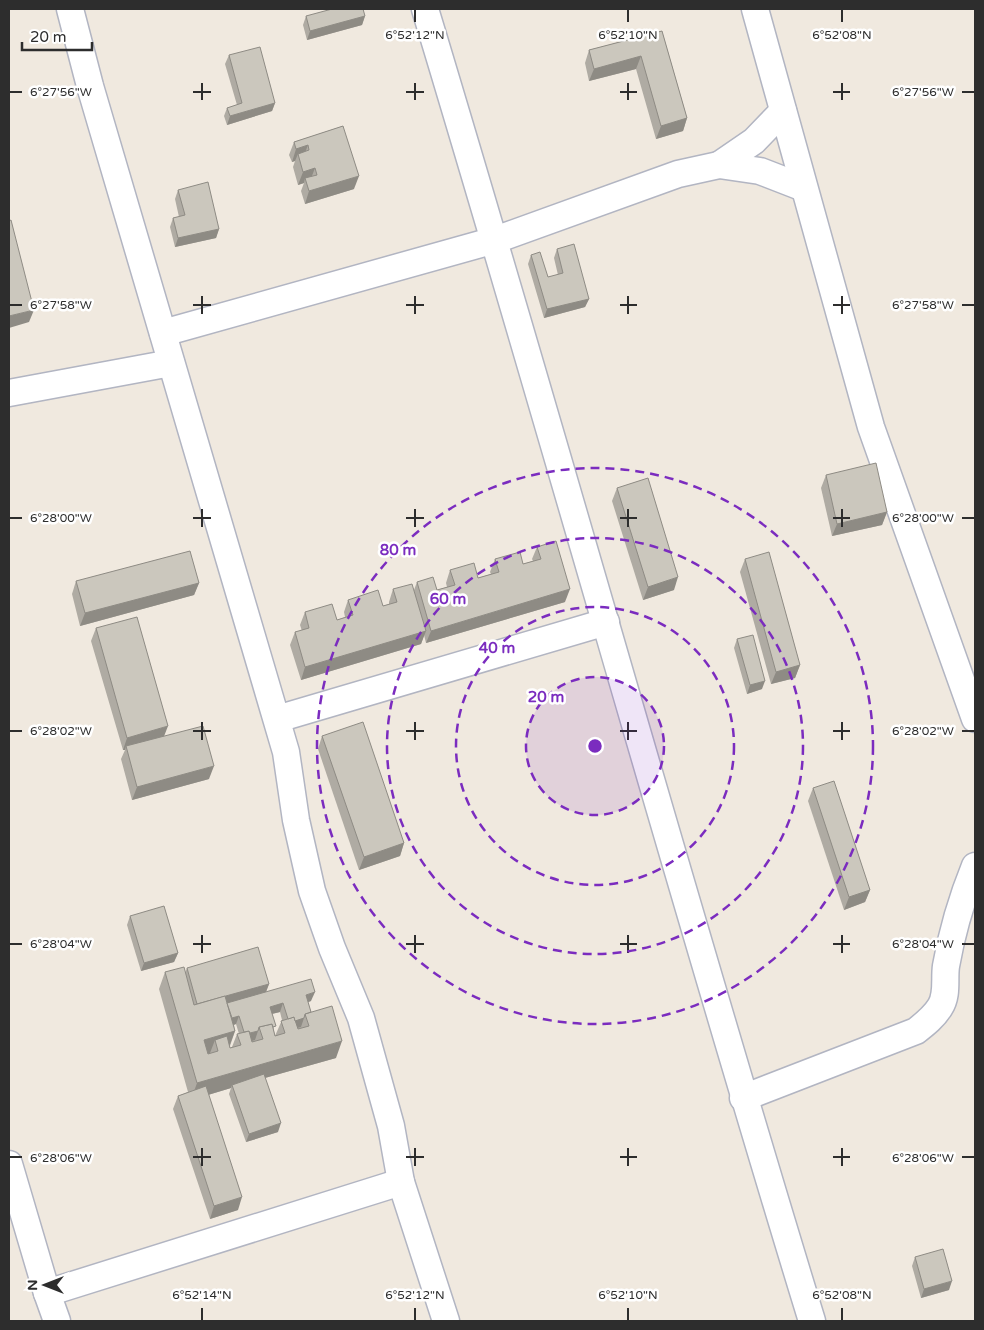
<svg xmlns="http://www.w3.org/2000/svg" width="984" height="1330" font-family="'Varela Round',sans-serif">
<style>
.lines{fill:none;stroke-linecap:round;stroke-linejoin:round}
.street-casing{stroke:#b2b5c2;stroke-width:29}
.street{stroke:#fff;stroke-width:26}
.wall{fill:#afaba3;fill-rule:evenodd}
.shaded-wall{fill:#8e8b84}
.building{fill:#cbc7bd;stroke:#8e8b84}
.ticks{fill:none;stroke:#2d2d2d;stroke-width:2}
.ring{fill:none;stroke:#7b2cbf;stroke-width:2.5;stroke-dasharray:9 6}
.ticks-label{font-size:12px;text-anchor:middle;fill:#2d2d2d;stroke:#fff;stroke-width:5;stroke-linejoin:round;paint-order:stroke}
.centre{fill:#7b2cbf;stroke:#fff;stroke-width:2.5}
.ring-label{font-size:15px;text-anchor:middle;font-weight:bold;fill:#7b2cbf;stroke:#fff;stroke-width:5;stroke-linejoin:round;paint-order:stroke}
</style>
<rect width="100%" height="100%" fill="#f0e9df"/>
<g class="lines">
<defs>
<g id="street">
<path d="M70 9 90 86 286 752 296 820 312 891 332 948 361 1018 391 1126 401 1182 446 1321"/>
<path d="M425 9C557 445 678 885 812 1321"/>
<path d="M755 9 871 427 975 719"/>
<path d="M719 165 754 141 783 111"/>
<path d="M163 333 495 240 678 174 719 165 760 171 804 188"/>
<path d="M9 393 171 363"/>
<path d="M277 719 606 622"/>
<path d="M743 1098 916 1031C925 1024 934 1017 940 1007 948 995 944 979 946 966 952 932 962 898 975 866"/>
<path d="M9 1164 47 1293 57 1321"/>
<path d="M47 1293 401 1182"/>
</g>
</defs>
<use href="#street" class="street-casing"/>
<use href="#street" class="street"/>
</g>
<g class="wall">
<path d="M306 16H365L362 25 307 40 303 25Z"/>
<path d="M662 31 687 118 683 131 656 139 636 69 589 81 585 63 589 50Z"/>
<path d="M229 55 275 103 272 111 227 125 224 116 227 108 237 105 225 64Z"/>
<path d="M343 126 354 189 305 204 301 191 304 183 298 185 293 167 295 161 292 162 289 155 294 142Z"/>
<path d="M178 190 219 229 216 238 175 247 170 227 173 218 179 217 175 199Z"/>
<path d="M557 249 589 299 585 307 544 318 528 264 531 255 548 277 558 275 554 258Z"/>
<path d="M826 475 887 512 882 525 832 536 821 488Z"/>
<path d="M617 488 674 590 643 600 612 501Z"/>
<path d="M537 547 565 602 426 643 424 635 421 644 301 680 290 645 295 632 302 631 300 625 305 612 337 620 345 617 344 612 348 600 383 606 389 604V602L393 589 414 590 417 582 437 590 447 587 446 583 450 570 478 578 491 574 490 572 495 559 523 564 533 561 532 559Z"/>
<path d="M745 559 800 665 795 678 771 684 740 572Z"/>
<path d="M76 581 199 583 194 595 80 626 72 594Z"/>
<path d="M96 628 164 736 209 779 132 800 121 759 125 750H123L91 641Z"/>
<path d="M737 639 762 689 747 694 734 648Z"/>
<path d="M322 736 404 843 400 856 359 870 318 749Z"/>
<path d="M813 788 870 890 865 902 844 910 808 801Z"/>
<path d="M130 916 178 953 174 962 141 971 127 925Z"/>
<path d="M187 968 269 984 266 992 311 1001 308 1002 311 1012 336 1058 265 1078 278 1132 246 1142 229 1094 231 1088 208 1095 238 1210 210 1219 173 1109 178 1096 188 1092 159 989 165 972 185 973ZM280 1012 282 1020 275 1036 274 1031 272 1014ZM236 1024 239 1034H237L232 1047 230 1048V1046L235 1031 234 1025Z"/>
<path d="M915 1257 949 1290 921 1298 912 1266Z"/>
</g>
<g class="shaded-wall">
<path d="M365 16 362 25 307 40 310 31Z"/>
<path d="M641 56 636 69 589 81 594 69Z"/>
<path d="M275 103 272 111 227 125 230 116Z"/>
<path d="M687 118 683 131 656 139 661 126Z"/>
<path d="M308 145 303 158 298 154 295 161 292 162 296 149Z"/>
<path d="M315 168 310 181 305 178 304 183 298 185 303 172Z"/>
<path d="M359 176 354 189 305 204 309 191Z"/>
<path d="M219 229 216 238 175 247 178 238Z"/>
<path d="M589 299 585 307 544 318 547 309Z"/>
<path d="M34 310 29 322 9 328V316Z"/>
<path d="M887 512 882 525 832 536 837 524Z"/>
<path d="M678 577 674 590 643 600 648 587Z"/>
<path d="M199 583 194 595 80 626 85 613Z"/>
<path d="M570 589 565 602 426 643 431 631Z"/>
<path d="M426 631 421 644 301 680 305 667Z"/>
<path d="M800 665 795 678 771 684 776 672Z"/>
<path d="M765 681 762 689 747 694 750 685Z"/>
<path d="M168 726 163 739 126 746 125 750H123L127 738Z"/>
<path d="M214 766 209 779 132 800 137 787Z"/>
<path d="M404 843 400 856 359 870 364 857Z"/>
<path d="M870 890 865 902 844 910 849 897Z"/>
<path d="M178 953 174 962 141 971 144 963Z"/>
<path d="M269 984 264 997 224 1008 197 1004Z"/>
<path d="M315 992 311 1001 303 1004 306 995Z"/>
<path d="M283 1003 280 1012 267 1015 270 1007Z"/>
<path d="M239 1016 236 1024 224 1028 227 1019Z"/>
<path d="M304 1018 301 1027 285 1031 289 1022Z"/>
<path d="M235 1031 229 1047 215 1040 210 1053 198 1057 204 1040Z"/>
<path d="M258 1031 255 1040 242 1044 245 1035Z"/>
<path d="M342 1041 336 1058 233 1087 232 1085 231 1088 191 1100 197 1083Z"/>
<path d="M281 1123 278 1132 246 1142 249 1134Z"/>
<path d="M242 1197 238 1210 210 1219 214 1206Z"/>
<path d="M952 1281 949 1290 921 1298 924 1289Z"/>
</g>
<g class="building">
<path d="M332 9H363L365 16 310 31 306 16Z"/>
<path d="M662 31 687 118 661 126 641 56 594 69 589 50Z"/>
<path d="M260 47 275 103 230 116 227 108 242 103 229 55Z"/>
<path d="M343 126 359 176 309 191 305 178 317 175 315 168 303 172 298 154 309 150 308 145 296 149 294 142Z"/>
<path d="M208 182 219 229 178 238 173 218 185 215 178 190Z"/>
<path d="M11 220 34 310 9 316V221Z"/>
<path d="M574 244 589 299 547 309 531 255 540 252 548 277 563 273 557 249Z"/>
<path d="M876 463 887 512 837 524 826 475Z"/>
<path d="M648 478 678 577 648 587 617 488Z"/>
<path d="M556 541 570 589 431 631 417 582 433 577 437 590 455 585 450 570 474 563 478 578 499 572 495 559 520 552 523 564 541 559 537 547Z"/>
<path d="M190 551 199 583 85 613 76 581Z"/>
<path d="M769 552 800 665 776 672 745 559Z"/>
<path d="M412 584 426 631 305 667 295 632 309 628 305 612 332 604 337 620 353 615 348 600 378 590 383 606 397 602 393 589Z"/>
<path d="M137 617 168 726 127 738 96 628Z"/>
<path d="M753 635 765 681 750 685 737 639Z"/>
<path d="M363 722 404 843 364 857 322 736Z"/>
<path d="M203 726 214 766 137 787 126 746Z"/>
<path d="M834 781 870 890 849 897 813 788Z"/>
<path d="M164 906 178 953 144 963 130 916Z"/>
<path d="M258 947 269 984 197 1004 187 968Z"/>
<path d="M184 967 194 1005 225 996 235 1031 204 1040 208 1054 218 1051 215 1040 227 1036 230 1048 241 1045 237 1034 249 1031 252 1042 263 1039 259 1027 272 1024 275 1036 285 1033 281 1021 294 1017 298 1029 309 1026 305 1014 332 1006 342 1041 197 1083 165 972Z"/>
<path d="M311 979 315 992 306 995 311 1012 305 1014 304 1018 295 1021 294 1017 288 1019 283 1003 270 1007 276 1026 273 1027 272 1024 259 1027 258 1031 250 1033 249 1031 244 1032 239 1016 232 1018 227 1003Z"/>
<path d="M264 1074 281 1123 249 1134 232 1085Z"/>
<path d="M206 1086 242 1197 214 1206 178 1096Z"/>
<path d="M943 1249 952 1281 924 1289 915 1257Z"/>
</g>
<path class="ticks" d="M415 10V22M628 10V22M842 10V22M202 83V100M415 83V100M628 83V100M842 83V100M10 92H22M193 92H211M406 92H424M620 92H637M833 92H850M962 92H974M202 296V314M415 296V314M628 296V314M842 296V314M10 305H22M193 305H211M406 305H424M620 305H637M833 305H850M962 305H974M202 509V527M415 509V527M628 509V527M842 509V527M10 518H22M193 518H211M406 518H424M620 518H637M833 518H850M962 518H974M202 722V740M415 722V740M628 722V740M842 722V740M10 731H22M193 731H211M406 731H424M620 731H637M833 731H850M962 731H974M202 935V953M415 935V953M628 935V953M842 935V953M10 944H22M193 944H211M406 944H424M620 944H637M833 944H850M962 944H974M202 1148V1166M415 1148V1166M628 1148V1166M842 1148V1166M10 1157H22M193 1157H211M406 1157H424M620 1157H637M833 1157H850M962 1157H974M202 1308V1320M415 1308V1320M628 1308V1320M842 1308V1320"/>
<circle cx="595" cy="746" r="69" fill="#7b2cbf" fill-opacity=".12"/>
<g class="ring">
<circle cx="595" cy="746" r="69"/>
<circle cx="595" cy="746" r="139"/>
<circle cx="595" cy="746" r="208"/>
<circle cx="595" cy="746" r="278"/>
</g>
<g class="ticks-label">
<text x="415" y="39">6°52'12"N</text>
<text x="628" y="39">6°52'10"N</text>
<text x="842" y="39">6°52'08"N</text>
<text x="923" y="96">6°27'56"W</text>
<text x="61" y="96">6°27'56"W</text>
<text x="923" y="309">6°27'58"W</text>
<text x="61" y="309">6°27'58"W</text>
<text x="923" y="522">6°28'00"W</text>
<text x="61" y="522">6°28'00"W</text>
<text x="923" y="735">6°28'02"W</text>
<text x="61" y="735">6°28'02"W</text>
<text x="923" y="948">6°28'04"W</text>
<text x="61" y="948">6°28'04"W</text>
<text x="923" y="1162">6°28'06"W</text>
<text x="61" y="1162">6°28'06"W</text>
<text x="202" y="1299">6°52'14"N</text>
<text x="415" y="1299">6°52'12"N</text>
<text x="628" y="1299">6°52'10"N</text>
<text x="842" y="1299">6°52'08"N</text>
</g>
<circle cx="595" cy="746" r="8" class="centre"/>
<g class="ring-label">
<text x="398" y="555">80 m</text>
<text x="448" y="604">60 m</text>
<text x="497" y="653">40 m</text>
<text x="546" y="702">20 m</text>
</g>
<rect width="984" height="1330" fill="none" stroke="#2d2d2d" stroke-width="20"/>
<g transform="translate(45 1285) rotate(270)" stroke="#ffffff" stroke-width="4" paint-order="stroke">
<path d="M0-4L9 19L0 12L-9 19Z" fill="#2d2d2d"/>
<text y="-8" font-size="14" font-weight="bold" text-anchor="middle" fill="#2d2d2d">N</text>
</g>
<path d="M22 42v8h70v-8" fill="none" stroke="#2d2d2d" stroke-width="2.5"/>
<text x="30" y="42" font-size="15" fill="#2d2d2d" stroke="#ffffff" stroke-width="4" paint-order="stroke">20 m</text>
</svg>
